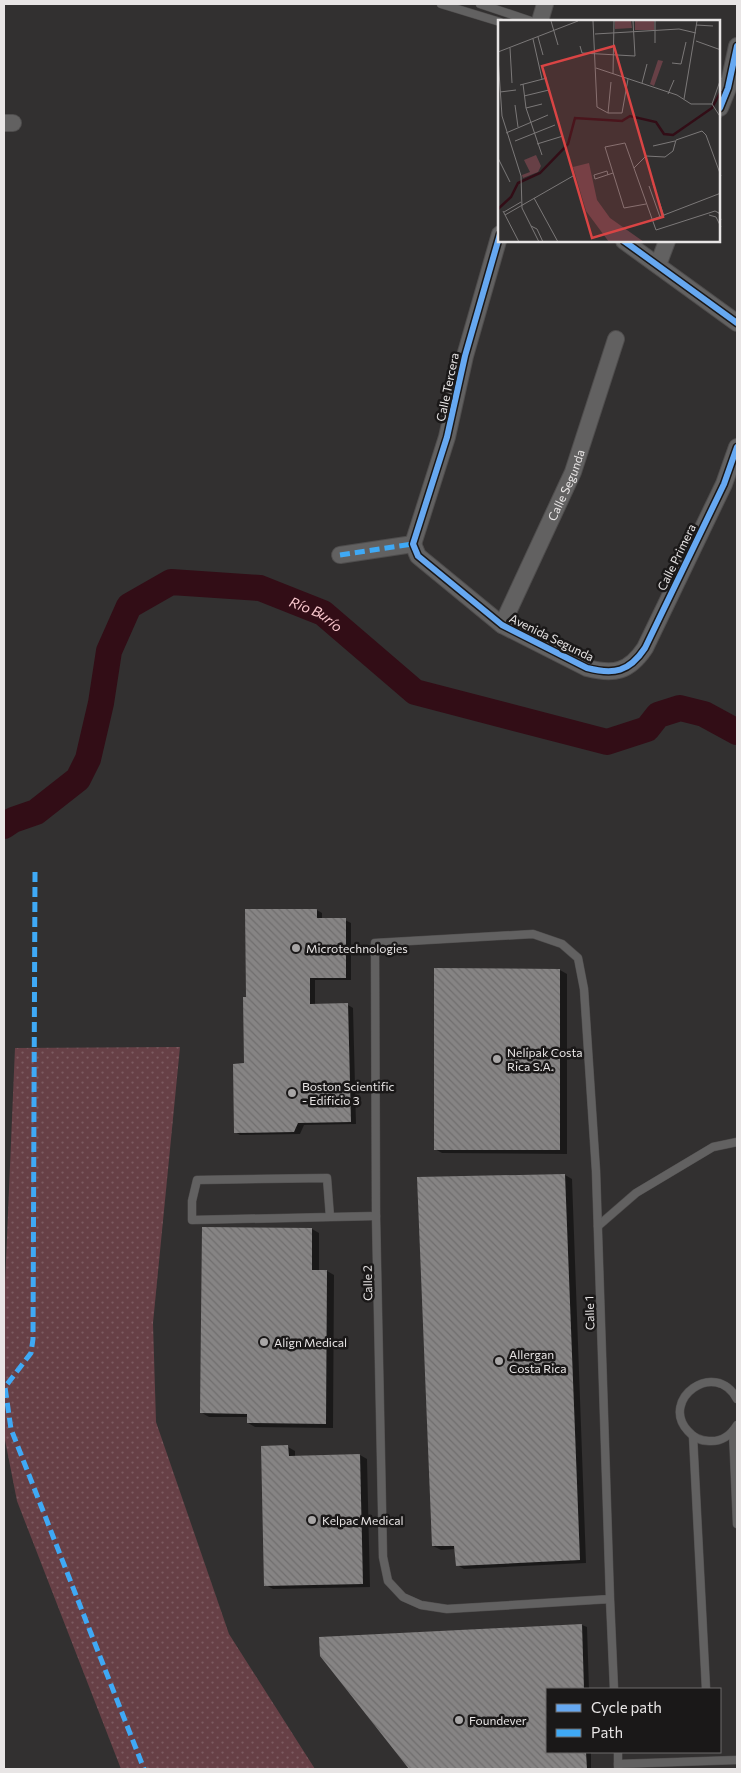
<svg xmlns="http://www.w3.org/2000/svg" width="741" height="1773" font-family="Commissioner,sans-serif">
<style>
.grass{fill:url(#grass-dots)}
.shadow{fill:#0007}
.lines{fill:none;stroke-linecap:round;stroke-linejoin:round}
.river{stroke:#320d16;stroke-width:26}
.building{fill:url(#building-back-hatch)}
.service-casing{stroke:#4f4d4d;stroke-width:9}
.minor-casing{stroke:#4f4d4d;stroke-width:18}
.service{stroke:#626161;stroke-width:8}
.minor{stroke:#626161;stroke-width:16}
.quiet{stroke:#3fa9f5;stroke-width:5;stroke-dasharray:10 5;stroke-linecap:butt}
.cycleway-casing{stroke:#1a1818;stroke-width:9}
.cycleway{stroke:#66a8f1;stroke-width:6}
.poi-dot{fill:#a8a6a6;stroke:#1a1818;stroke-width:2}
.labels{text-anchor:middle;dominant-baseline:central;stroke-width:5;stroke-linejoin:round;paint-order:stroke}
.street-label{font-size:12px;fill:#e8e5e5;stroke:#1a1818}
.poi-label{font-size:12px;fill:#e8e5e5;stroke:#1a1818;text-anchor:start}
.water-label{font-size:14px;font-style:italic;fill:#fac8ce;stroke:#1a1818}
.inset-river{fill:none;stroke:#320d16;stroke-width:2.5}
.inset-road{fill:none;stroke:#7b7878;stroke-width:1}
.view{fill:#d94444;fill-opacity:0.15;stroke:#d94444;stroke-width:2.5}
.inset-edge{fill:none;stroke:#e8e5e5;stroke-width:2.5}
</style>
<defs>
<pattern id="grass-dots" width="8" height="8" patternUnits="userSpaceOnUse" patternTransform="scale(1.25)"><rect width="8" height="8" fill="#674046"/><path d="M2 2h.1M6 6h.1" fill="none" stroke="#7d5b61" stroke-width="1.8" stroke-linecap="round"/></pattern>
<pattern id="building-back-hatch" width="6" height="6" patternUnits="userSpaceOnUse" patternTransform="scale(1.25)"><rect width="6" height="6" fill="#868484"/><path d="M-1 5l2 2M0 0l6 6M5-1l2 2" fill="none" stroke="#706e6e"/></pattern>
</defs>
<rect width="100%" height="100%" fill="#323030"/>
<path class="grass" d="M180 1047 153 1323 156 1422 229 1634 315 1769H121L17 1501 5 1440 4 1307 15 1048Z"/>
<g class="shadow">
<path d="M317 910 322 913V920H345L351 923V980H315V1005H348L353 1008 356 1124 304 1125 300 1134 240 1135 235 1132 245 1065 247 998Z"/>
<path d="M560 970 567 974V1154L442 1153 435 1149Z"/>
<path d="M565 1175 572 1179 586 1563 464 1569 457 1565 456 1549 441 1550 433 1546Z"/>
<path d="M312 1229 319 1233V1271H327L334 1275 333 1428 255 1427 248 1423V1417H209L202 1413Z"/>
<path d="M288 1447 295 1451V1457L360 1455 367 1459 370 1587 273 1589 266 1585Z"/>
<path d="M582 1625 587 1627 589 1689H547V1752H591V1769H411L321 1655 320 1638Z"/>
</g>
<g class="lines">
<path class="river" id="s1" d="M4 826 13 820 36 812 78 779 88 759 101 703 109 651 129 606 171 582 260 588 323 613 415 692 607 742 647 729 658 715 680 708 704 714 737 732"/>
</g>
<g class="building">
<path d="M245 909H317V918H346V978H310V1004L348 1003 351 1122 298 1123 294 1132 234 1133 233 1064 244 1063 243 997H246Z"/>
<path d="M434 968 560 969V1150H434Z"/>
<path d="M565 1174 580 1560 456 1566 454 1546H432L417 1177Z"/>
<path d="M202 1227 312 1228V1270H327L326 1424 247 1423V1414L200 1413Z"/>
<path d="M288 1445 289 1456 360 1454 363 1584 264 1586 261 1446Z"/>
<path d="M582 1624 584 1689H547V1752H586L587 1769H409L320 1656 319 1637Z"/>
</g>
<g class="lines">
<defs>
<g id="service">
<path d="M441 4 500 22"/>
<path d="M480 4 531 21"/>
<path d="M330 1217 327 1178 197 1180 192 1201V1220L376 1216"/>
<path d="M598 1226 636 1193 713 1147 737 1142"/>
<path d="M737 1399C715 1358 659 1400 688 1431 693 1437 701 1441 709 1441 721 1442 731 1435 737 1425"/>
<path d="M733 1431 737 1524"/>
<path d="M693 1436 706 1689"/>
<path d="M610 1599 447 1609 421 1605 403 1597 388 1581 383 1557 376 1216 375 943 533 934 562 944 578 958 584 989 596 1171 610 1599 614 1689"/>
<path d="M618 1752V1767"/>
<path d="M618 1764 737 1760"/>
</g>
<g id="minor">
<path d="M540 21 545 4"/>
<path d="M720 108 728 88 737 46"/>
<path d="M4 123H13"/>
<path d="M624 241 737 323"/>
<path d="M658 265 667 241"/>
<path d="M413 544 418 556 502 625 587 668C614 675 629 672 645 648L724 484 737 447"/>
<path d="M413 544 447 437 465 356 500 234"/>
<path d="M340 555 413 544"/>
<path id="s2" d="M502 625 573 472 616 339"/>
</g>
</defs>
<use href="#service" class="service-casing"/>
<use href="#minor" class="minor-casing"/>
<use href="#service" class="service"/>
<use href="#minor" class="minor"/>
<g class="quiet">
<path d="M340 555 413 544"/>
<path d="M35 872 33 1339 31 1353 5 1387 11 1429 144 1769"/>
</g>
<defs>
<g id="cycleway">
<path d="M720 108 728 88 737 46"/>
<path d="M500 234 465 356 447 437 413 544 418 556 502 625 587 668C614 675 629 672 645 648L724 484 737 447"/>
<path d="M624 241 737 323"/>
</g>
</defs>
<use href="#cycleway" class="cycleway-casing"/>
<use href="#cycleway" class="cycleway"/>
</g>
<g class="poi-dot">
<circle cx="296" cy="948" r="5"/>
<circle cx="497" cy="1059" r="5"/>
<circle cx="292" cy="1093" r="5"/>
<circle cx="264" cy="1342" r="5"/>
<circle cx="499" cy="1361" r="5"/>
<circle cx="312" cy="1520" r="5"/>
<circle cx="459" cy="1720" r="5"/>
</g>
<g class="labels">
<g class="street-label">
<text transform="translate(447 387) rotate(-78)">Calle Tercera</text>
<text stroke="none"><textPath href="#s2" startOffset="154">Calle Segunda</textPath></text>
<text transform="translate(676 557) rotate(-64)">Calle Primera</text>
<text transform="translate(552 637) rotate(26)">Avenida Segunda</text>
<text transform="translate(367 1283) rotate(-91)">Calle 2</text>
<text transform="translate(589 1313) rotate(-92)">Calle 1</text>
</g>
<g class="poi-label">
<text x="306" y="948">Microtechnologies</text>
<text x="507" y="1052">Nelipak Costa<tspan x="507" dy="14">Rica S.A.</tspan></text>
<text x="302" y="1086">Boston Scientific<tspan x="302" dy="14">- Edificio 3</tspan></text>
<text x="274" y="1342">Align Medical</text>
<text x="509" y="1354">Allergan<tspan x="509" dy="14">Costa Rica</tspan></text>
<text x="322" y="1520">Kelpac Medical</text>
<text x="469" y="1720">Foundever</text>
</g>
<g class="water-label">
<text stroke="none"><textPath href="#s1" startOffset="470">Río Burío</textPath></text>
</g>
</g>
<g transform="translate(498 20)">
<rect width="222" height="222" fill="#323030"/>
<path d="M160 40 165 41 156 66 152 64ZM38 135 43 146 40 152 25 158 24 155 32 152 26 140ZM91 143 99 180 112 198 146 222H111L88 191 75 147Z" fill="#674046"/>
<path d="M117 1H133L134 8 117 9ZM137 1H156V10H137Z" fill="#674046"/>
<path class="inset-river" d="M0 189 13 177 20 163 42 153 70 124 77 98 124 101 132 96 158 102 166 114 175 115 214 88 223 71"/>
<path class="inset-road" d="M53 1 60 25M95 1 99 87M198 5 215 6M97 14 181 9 198 13M40 17 45 35M35 19 44 59M198 21 223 30M157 23V1M82 26 84 33 137 36 135 1M12 28 14 63M0 32 80 1M0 37 4 96 23 156 24 188 41 222M174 43 183 44 188 22M98 48 179 75 193 84H214M115 54 116 1M223 58 214 84 223 98M144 63 149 44M25 64 28 88 44 135M22 65 49 58M2 72 18 70M170 74 176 60M26 76 51 70M186 79 199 1M17 85 20 107M99 87 110 93H124L130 59M28 88 44 84M110 93 113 62M8 113 50 95M17 121 57 105M39 124 65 116M155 126 177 121M0 138 12 162M136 148 148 136 167 137 175 131 178 120 204 111 208 115 223 156M97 159 96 155 109 151 110 155M97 159 115 153M155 164 166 196M151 166 162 197M36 178 60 222M148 184 126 188 107 127 127 123 158 210 217 191 221 193 223 200M5 191 21 222M6 192 23 182M7 195 75 156M211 195 218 197 223 207M153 200 223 173M33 206 39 209 45 222"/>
<path class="view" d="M116 26 165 197 94 218 44 46Z"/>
<rect width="222" height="222" class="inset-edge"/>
</g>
<rect width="741" height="1773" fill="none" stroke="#e8e5e5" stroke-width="10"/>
<rect x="546" y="1688" width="175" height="65" fill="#1a1818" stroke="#6c6a6a"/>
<rect x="556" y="1704" width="25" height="8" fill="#66a8f1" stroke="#6c6a6a"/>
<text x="591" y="1713" font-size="15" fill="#e8e5e5">Cycle path</text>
<rect x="556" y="1729" width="25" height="8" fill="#3fa9f5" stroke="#6c6a6a"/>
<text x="591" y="1738" font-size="15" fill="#e8e5e5">Path</text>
</svg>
